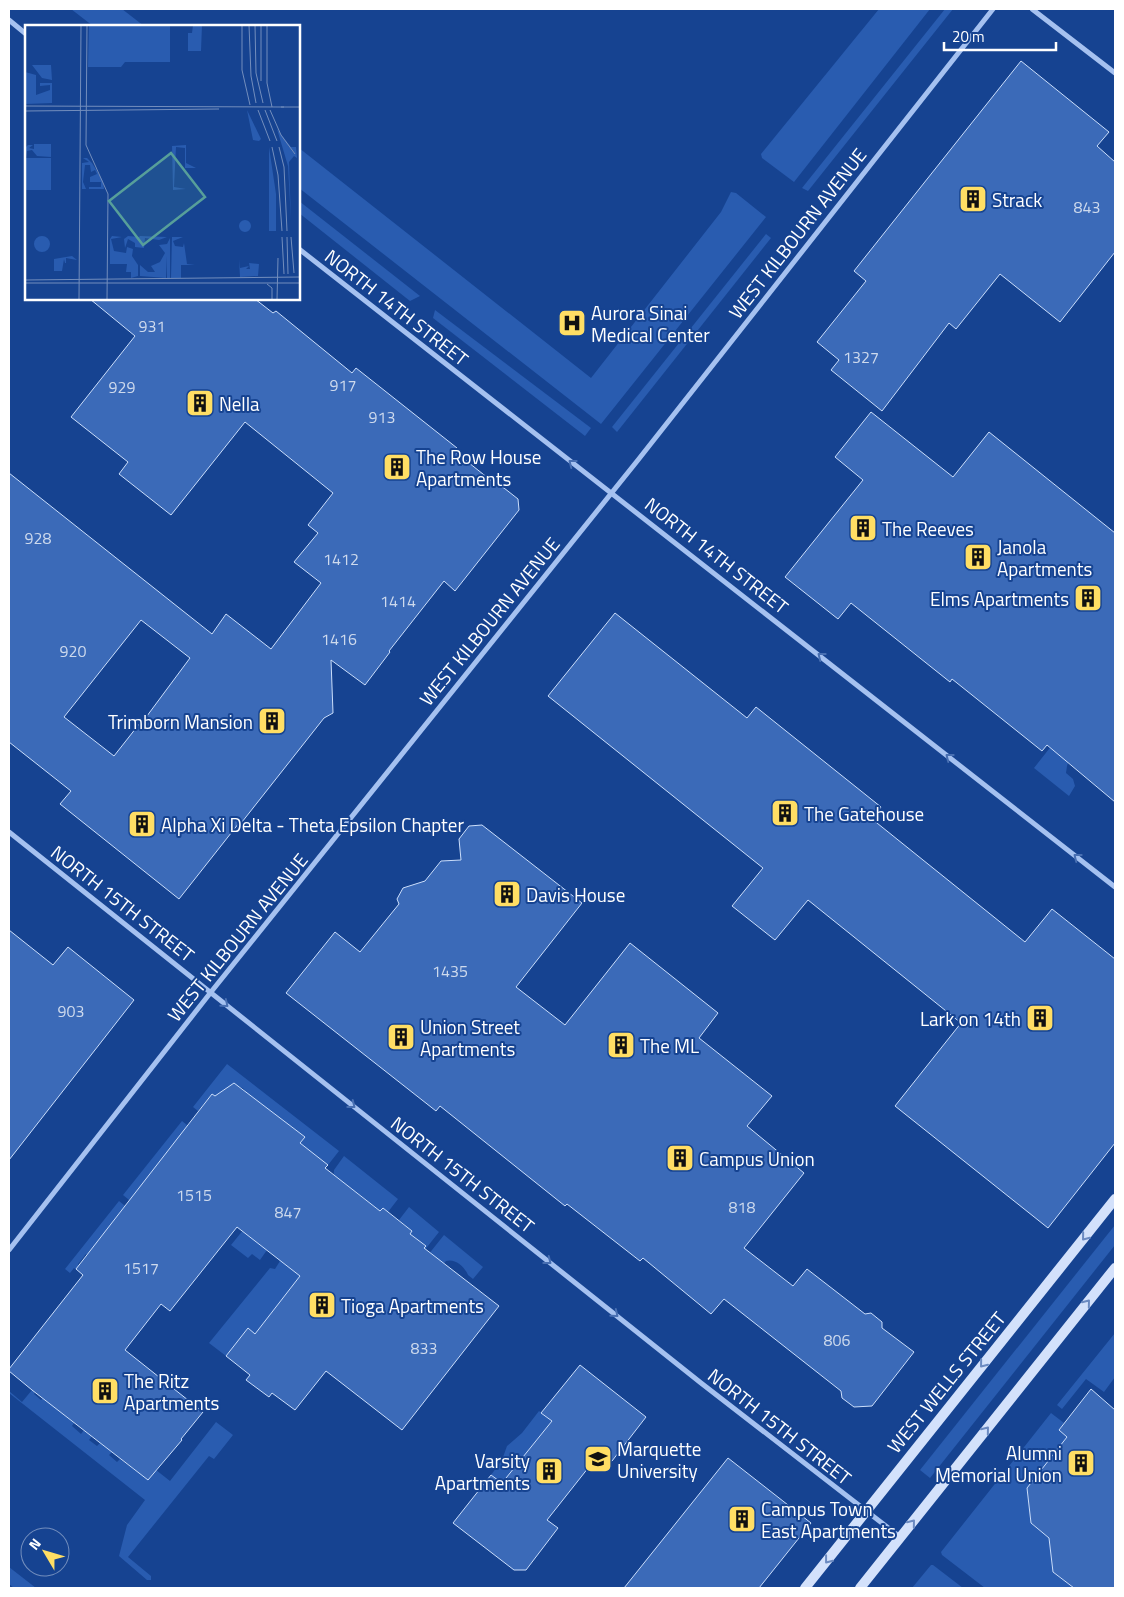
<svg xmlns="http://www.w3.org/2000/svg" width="1124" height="1597" font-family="'Titillium Web',sans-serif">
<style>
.green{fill:#295cb0}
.building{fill:#3b6ab8;stroke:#cbdefb;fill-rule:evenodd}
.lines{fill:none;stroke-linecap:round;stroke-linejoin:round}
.street{stroke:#a5c1f0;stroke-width:5}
.secondary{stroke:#d3e1fb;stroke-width:10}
.oneway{stroke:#486fb2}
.oneway2{stroke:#6b8ac1}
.labels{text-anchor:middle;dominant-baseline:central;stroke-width:4;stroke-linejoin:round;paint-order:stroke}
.number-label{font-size:16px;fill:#cedaed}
.poi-label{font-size:19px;fill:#fff;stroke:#164391;text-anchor:start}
.street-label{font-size:19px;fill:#fff;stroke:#164391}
.inset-road{fill:none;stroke:#738ebd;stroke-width:1}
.view{fill:#579f9a;fill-opacity:0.15;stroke:#579f9a;stroke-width:2.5}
.inset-edge{fill:none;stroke:#fff;stroke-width:2.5}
</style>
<rect width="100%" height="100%" fill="#164391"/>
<g class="green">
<path d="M71 9H122L144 26H93Z"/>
<path d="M879 9H930L794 182 762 158 761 154Z"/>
<path d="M945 9H953L808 191 802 188Z"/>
<path d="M299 148 591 378 721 212 731 192 736 193 766 217 601 424 299 188Z"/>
<path d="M299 201 420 296 410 301 299 213Z"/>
<path d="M766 234 771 238 617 432 612 427Z"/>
<path d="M435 310 591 428 585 436 433 318Z"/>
<path d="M1115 665V707L1079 753 1070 757 1067 766 1066 773 1073 779 1075 786 1069 796 1034 768Z"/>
<path d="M227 1064 339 1151 328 1165 311 1152 267 1250 260 1260 252 1254 248 1258 231 1245 278 1187 271 1181 305 1137 245 1093 244 1089 236 1085 220 1100 212 1094 198 1111 193 1107Z"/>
<path d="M182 1121 257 1181 139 1208 123 1195Z"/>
<path d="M344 1156 398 1199 388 1212 383 1208 380 1211 355 1191 335 1232 255 1334 248 1328 226 1356 209 1343 270 1268 275 1269 280 1261 276 1257 333 1183 334 1170Z"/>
<path d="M119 1201 135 1214 121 1211 89 1255 86 1254 78 1264 80 1266 77 1270 74 1268 70 1273 65 1269Z"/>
<path d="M409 1207 439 1232 328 1372 311 1375 398 1281 426 1246 410 1234 412 1231 399 1220Z"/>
<path d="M1115 1225V1245L930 1478 920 1470Z"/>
<path d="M444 1235 483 1267 473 1279 468 1275C465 1267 455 1258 446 1261L441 1267V1272L349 1389 332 1375Z"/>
<path d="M1115 1333V1377L1104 1392 1086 1379 1062 1409 1057 1405Z"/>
<path d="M32 1390 35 1392 34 1394 41 1400 43 1398 74 1423 72 1426 81 1434 84 1430 92 1436 89 1440 97 1446 100 1443 112 1452 109 1455 117 1462 120 1459 148 1480 156 1470 170 1481 216 1422 233 1435 214 1459 209 1456 128 1557 151 1576V1580H147L119 1556 127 1525 145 1500 9 1393V1391L22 1402Z"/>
<path d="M539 1411 552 1421 502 1483 491 1475 502 1460 507 1446 522 1433Z"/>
<path d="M1051 1413 1064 1423 1059 1430 1067 1437 1027 1489 1031 1523 1049 1538 1053 1572 1074 1588H985L942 1555 941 1552Z"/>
<path d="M931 1565H933L963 1588H912Z"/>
<path d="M9 1567 36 1588H14L9 1584Z"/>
</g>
<g class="building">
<path d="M1021 61 1109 132 1097 146 1115 162V252L1060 322 1000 274 956 329 949 323 882 411 831 370 839 360 817 342 866 281 854 271Z"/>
<path d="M90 299H255L273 313 276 311 352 373 356 368 457 448 454 451 498 486 504 488 518 499 519 510 455 591 444 581 389 651 390 652 365 685 331 660 333 713 324 718 242 822 239 823 179 899 60 804 71 791 9 742V473L212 634 226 614 271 649 321 583 294 562 318 533 308 525 333 493 245 422 171 515 119 474 128 462 71 417 135 336ZM141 620 190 658 141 724 140 723 114 756 64 717Z"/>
<path d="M871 412 953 477 989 432 1115 533V802L1047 745 1042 751 952 679 950 682 851 603 838 619 785 577 863 480 835 457Z"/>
<path d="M615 613 747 718 756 707 881 807 872 819 1025 942 1052 909 1115 959V1143L1048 1228 895 1106 961 1023 808 900 775 940 732 906 763 868 548 696Z"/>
<path d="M482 825 582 903 516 987 565 1025 630 943 718 1013 699 1038 772 1096 747 1126 804 1173 744 1248 793 1286 807 1269 865 1314 871 1313 882 1322V1328L914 1352 872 1406 854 1407 842 1398 841 1391 724 1299 711 1314 643 1258 640 1261 567 1204 565 1206 440 1106 436 1111 286 993 335 932 360 952 399 904 397 899 403 888 425 881 441 861 461 860 459 839 469 826Z"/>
<path d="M9 930 53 965 68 947 134 1000 9 1160Z"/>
<path d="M234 1083 305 1137 300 1143 328 1165 325 1168 380 1211 383 1208 412 1231 410 1234 426 1246 424 1248 499 1306 402 1430 326 1371 295 1410 272 1393 269 1397 246 1380 250 1375 226 1356 248 1328 255 1334 300 1276 237 1227 170 1311 161 1304 125 1350 203 1412 181 1439 182 1440 148 1480 32 1390 9 1371V1369L83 1275 76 1269 212 1094 215 1096Z"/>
<path d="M580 1365 646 1417 612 1461H600L596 1458 547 1520 558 1528 526 1570H514L453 1523 491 1475 502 1483 552 1421 541 1413Z"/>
<path d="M1091 1389 1115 1410V1588H1074L1053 1572 1049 1538 1031 1523 1027 1488 1067 1437 1059 1430Z"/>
<path d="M728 1458 811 1523 759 1588H624Z"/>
</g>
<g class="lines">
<g class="street">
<path d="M1032 9 1115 73"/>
<path d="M9 20 26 34"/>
<path d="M299 249 1115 887"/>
<path d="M9 832 701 1383 900 1537"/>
<path d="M9 1250 211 992 638 460 993 9"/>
</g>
<g class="secondary">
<path d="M805 1588 1115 1199"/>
<path d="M860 1588 1115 1268"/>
</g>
</g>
<defs><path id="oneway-chevron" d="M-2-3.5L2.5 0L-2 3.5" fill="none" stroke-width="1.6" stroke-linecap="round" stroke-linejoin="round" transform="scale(1.25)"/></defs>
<g class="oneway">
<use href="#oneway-chevron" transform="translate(572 463) rotate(-142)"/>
<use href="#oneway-chevron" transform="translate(821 656) rotate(-142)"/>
<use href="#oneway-chevron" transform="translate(949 757) rotate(-142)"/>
<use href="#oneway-chevron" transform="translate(1077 857) rotate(-142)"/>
<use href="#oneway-chevron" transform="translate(225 1004) rotate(39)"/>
<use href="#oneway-chevron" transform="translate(352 1105) rotate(38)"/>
<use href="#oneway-chevron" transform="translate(548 1261) rotate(38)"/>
<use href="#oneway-chevron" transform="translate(615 1314) rotate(39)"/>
</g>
<g class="oneway2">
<use href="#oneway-chevron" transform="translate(1085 1237) rotate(129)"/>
<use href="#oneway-chevron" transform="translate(1087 1303) rotate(-51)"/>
<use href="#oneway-chevron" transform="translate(983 1364) rotate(129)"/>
<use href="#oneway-chevron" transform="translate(986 1430) rotate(-51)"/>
<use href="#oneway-chevron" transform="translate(912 1523) rotate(-51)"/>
<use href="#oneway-chevron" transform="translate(828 1560) rotate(128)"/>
</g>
<defs>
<symbol id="building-square" viewBox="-11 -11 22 22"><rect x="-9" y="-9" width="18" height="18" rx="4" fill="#ffde64" stroke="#164391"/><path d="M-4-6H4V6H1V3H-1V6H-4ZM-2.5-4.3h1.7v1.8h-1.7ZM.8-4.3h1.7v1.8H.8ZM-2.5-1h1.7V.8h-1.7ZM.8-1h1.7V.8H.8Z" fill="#111"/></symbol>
<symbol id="hospital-square" viewBox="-11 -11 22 22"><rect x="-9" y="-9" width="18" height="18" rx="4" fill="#ffde64" stroke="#164391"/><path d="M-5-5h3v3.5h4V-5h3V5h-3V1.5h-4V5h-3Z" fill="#111"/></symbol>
<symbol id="university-square" viewBox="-11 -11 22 22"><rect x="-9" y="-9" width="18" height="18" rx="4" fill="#ffde64" stroke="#164391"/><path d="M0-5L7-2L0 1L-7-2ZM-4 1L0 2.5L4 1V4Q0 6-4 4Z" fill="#111"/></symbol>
</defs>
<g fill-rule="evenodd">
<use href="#building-square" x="957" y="183" width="32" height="32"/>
<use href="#hospital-square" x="556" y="307" width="32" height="32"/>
<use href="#building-square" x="184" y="387" width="32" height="32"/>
<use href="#building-square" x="381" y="451" width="32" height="32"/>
<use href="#building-square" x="847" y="512" width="32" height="32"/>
<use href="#building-square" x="962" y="541" width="32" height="32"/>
<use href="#building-square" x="1072" y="582" width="32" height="32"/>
<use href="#building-square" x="256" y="705" width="32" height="32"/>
<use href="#building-square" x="769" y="797" width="32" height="32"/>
<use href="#building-square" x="126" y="808" width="32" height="32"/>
<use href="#building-square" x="491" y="878" width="32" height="32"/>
<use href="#building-square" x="1024" y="1002" width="32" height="32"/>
<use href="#building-square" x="385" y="1021" width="32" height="32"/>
<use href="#building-square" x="605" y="1029" width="32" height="32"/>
<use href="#building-square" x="664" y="1142" width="32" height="32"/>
<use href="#building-square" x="306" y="1289" width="32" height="32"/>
<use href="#building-square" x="89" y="1375" width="32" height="32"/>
<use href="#university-square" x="582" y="1443" width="32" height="32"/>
<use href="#building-square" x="1065" y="1447" width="32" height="32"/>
<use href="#building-square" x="533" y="1455" width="32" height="32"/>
<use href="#building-square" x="726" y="1503" width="32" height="32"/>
</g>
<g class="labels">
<g class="number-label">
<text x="1087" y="207">843</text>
<text x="152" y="326">931</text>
<text x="861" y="357">1327</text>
<text x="343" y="385">917</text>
<text x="122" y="387">929</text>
<text x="382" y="417">913</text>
<text x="38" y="538">928</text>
<text x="341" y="559">1412</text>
<text x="398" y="601">1414</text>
<text x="339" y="639">1416</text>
<text x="73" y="651">920</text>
<text x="450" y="971">1435</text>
<text x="71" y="1011">903</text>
<text x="194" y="1195">1515</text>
<text x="742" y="1207">818</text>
<text x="288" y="1212">847</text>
<text x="141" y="1268">1517</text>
<text x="837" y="1340">806</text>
<text x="424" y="1348">833</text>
</g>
<g class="poi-label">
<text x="992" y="199">Strack</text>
<text x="591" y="312">Aurora Sinai<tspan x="591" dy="22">Medical Center</tspan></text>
<text x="219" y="403">Nella</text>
<text x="416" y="456">The Row House<tspan x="416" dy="22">Apartments</tspan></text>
<text x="882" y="528">The Reeves</text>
<text x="997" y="546">Janola<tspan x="997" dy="22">Apartments</tspan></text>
<text x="1069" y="598" text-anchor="end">Elms Apartments</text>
<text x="253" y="721" text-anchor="end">Trimborn Mansion</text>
<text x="804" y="813">The Gatehouse</text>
<text x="161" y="824">Alpha Xi Delta - Theta Epsilon Chapter</text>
<text x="526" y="894">Davis House</text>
<text x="1021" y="1018" text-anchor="end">Lark on 14th</text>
<text x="420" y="1026">Union Street<tspan x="420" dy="22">Apartments</tspan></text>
<text x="640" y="1045">The ML</text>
<text x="699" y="1158">Campus Union</text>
<text x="341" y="1305">Tioga Apartments</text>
<text x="124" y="1380">The Ritz<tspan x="124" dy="22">Apartments</tspan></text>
<text x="617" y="1448">Marquette<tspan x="617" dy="22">University</tspan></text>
<text x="1062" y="1452" text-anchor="end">Alumni<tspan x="1062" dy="22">Memorial Union</tspan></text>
<text x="530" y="1460" text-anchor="end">Varsity<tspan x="530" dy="22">Apartments</tspan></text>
<text x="761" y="1508">Campus Town<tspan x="761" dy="22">East Apartments</tspan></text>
</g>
<g class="street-label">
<text transform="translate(797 233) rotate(-52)">WEST KILBOURN AVENUE</text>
<text transform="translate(397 307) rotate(38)">NORTH 14TH STREET</text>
<text transform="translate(717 555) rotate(38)">NORTH 14TH STREET</text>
<text transform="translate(489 621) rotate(-51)">WEST KILBOURN AVENUE</text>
<text transform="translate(123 903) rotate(38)">NORTH 15TH STREET</text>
<text transform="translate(237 937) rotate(-51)">WEST KILBOURN AVENUE</text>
<text transform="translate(463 1174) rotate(38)">NORTH 15TH STREET</text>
<text transform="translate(946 1382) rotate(-51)">WEST WELLS STREET</text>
<text transform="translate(780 1426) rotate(38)">NORTH 15TH STREET</text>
</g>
</g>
<g transform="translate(25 25)">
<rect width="275" height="275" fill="#164391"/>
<path d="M64 0H145V37H100L96 42H63ZM168 0H177L176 26H163V8H167ZM7 40H26L27 55 17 53ZM0 47 11 50V70L25 65V60L15 61V58H27V78L0 79ZM222 85 236 114 234 116 228 115ZM252 104 266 122H271L272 133 269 131 264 137 266 196 263 141ZM9 119H26V132L12 131 7 125 2 126 1 132V122L3 120H8L4 123 9 124ZM161 120V138L171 143H160V123L151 122 149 162 161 164 148 165 147 121ZM244 122 251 169V206H244ZM1 133H26V165H1ZM58 133H62L67 138 78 156 79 164H64V162H76V157H65V152L72 149 70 145 66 147 65 140H60L58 157 61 164H57V138L64 137ZM214 201a6 6 0 1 1 12 0a6 6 0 1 1-12 0ZM87 211 97 212 86 214 89 226 101 228 102 222 108 224 107 231 113 240V251L106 253V247H101L102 239H85V214ZM103 211 114 212 115 211 142 212 134 215 120 213 119 223 110 222V218L103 214 100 223 99 214ZM9 219a8 8 0 1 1 16 0a8 8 0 1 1-16 0ZM147 212H158L148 216 150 221 158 222 159 218 162 239 170 240H156V253H146ZM145 213V253H142L141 231V253L115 251V240L123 247H130L126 241 135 237 140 228 134 220 142 219ZM47 231 52 235 41 233V238H40L39 234 37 246H29V234ZM214 234 215 243 224 241 221 244H225L224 238 234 239 233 251 215 252Z" fill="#295cb0"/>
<path class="inset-road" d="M62 0 61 120 83 169 82 275M217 0V45L225 80M224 0 226 51 231 78M230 0 231 48 238 78M236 0V56M242 0V58L247 82M0 81 259 82M256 82H275M233 85 245 116M240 85 252 116M245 85 256 110 270 129M0 86 194 84M247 122 253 150 257 206M254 122 259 142 262 206M257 212 259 249M262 212 263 249M266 212 269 248M0 255 275 252M0 258H275M242 259 247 263V274M54 275 56 0M252 275 253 233"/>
<path class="view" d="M146 128 180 172 118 220 84 176Z"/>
<rect width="275" height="275" class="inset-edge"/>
</g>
<rect width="1124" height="1597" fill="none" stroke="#ffffff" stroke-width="20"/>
<g transform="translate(45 1552) rotate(308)"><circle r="24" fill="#164391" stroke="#738ebd"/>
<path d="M0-4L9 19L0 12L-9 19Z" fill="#ffde64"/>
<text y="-8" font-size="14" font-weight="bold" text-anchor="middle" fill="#ffffff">N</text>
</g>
<path d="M944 42v8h112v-8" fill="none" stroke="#ffffff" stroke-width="2.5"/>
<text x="952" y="42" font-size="15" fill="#ffffff" stroke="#164391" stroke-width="4" paint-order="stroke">20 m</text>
</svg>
